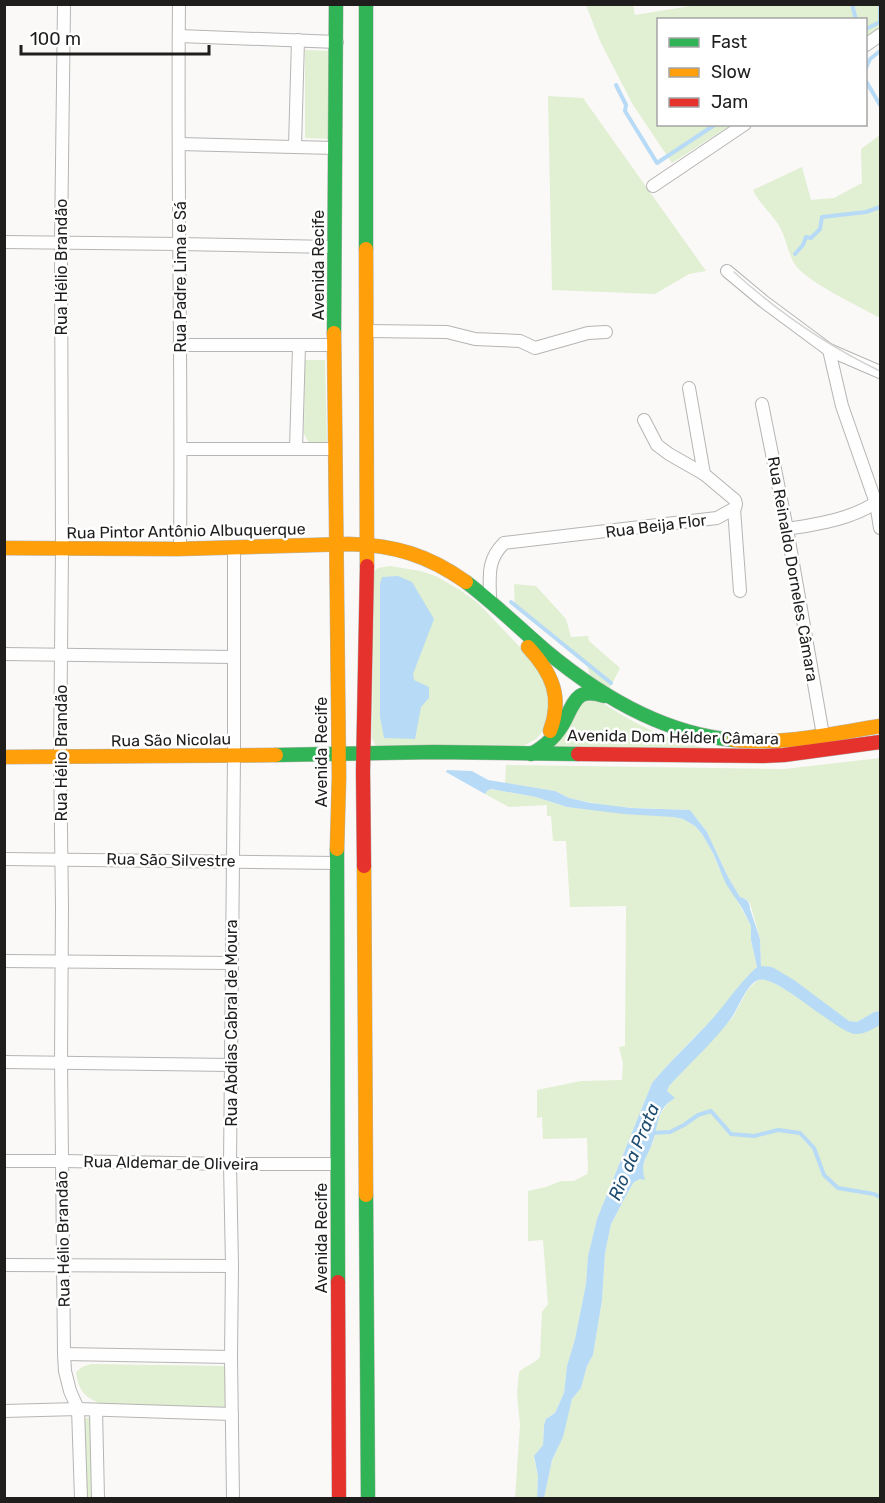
<svg xmlns="http://www.w3.org/2000/svg" width="885" height="1503" font-family="Rubik,sans-serif">
<style>
.green{fill:#e1efd2}
.water{fill:#b7daf6}
.lines{fill:none;stroke-linecap:round;stroke-linejoin:round}
.stream{stroke:#b7daf6;stroke-width:4}
.street-casing{stroke:#b6b5b3;stroke-width:14}
.fast-casing{stroke:#b6b5b3;stroke-width:15}
.slow-casing{stroke:#b6b5b3;stroke-width:15}
.jam-casing{stroke:#b6b5b3;stroke-width:15}
.street{stroke:#fefefe;stroke-width:12}
.fast{stroke:#30b455;stroke-width:14}
.slow{stroke:#ff9f0a;stroke-width:14}
.jam{stroke:#e5322d;stroke-width:14}
.tram{stroke:#d3d3d2;stroke-width:1.5}
.labels{text-anchor:middle;dominant-baseline:central;stroke-width:5;stroke-linejoin:round;paint-order:stroke}
.street-label{font-size:16px;fill:#1f1e1d;stroke:#fff}
.water-label{font-size:18px;font-style:italic;fill:#1f4d70;stroke:#fff}
</style>
<rect width="100%" height="100%" fill="#faf9f7"/>
<g class="green">
<path d="M586 5H633L635 15 697 5H880V28L866 37V20H658V124L731 125 672 163 633 105 600 41Z"/>
<path d="M305 50 331 51V139L305 138Z"/>
<path d="M548 96 583 98 706 271 689 274 655 294 552 290Z"/>
<path d="M880 118V318C861 307 804 281 794 263 787 251 786 236 778 224 770 212 759 203 753 190L802 167 811 200 834 198 862 183 861 149 880 135Z"/>
<path d="M305 360H325L327 443 310 445 304 434Z"/>
<path d="M390 566 420 571 436 576 460 590 478 603 536 664 552 694 545 729 536 739 525 745 512 748 376 746 372 738 374 571 378 568Z"/>
<path d="M514 584 536 586 566 619 571 637 588 636 589 641 620 668 609 690 591 678 587 666 515 607Z"/>
<path d="M594 697C614 711 636 724 659 734 681 742 704 748 726 753L546 750 579 702Z"/>
<path d="M880 758V1011L874 1012 857 1022 849 1021 761 967 760 939 750 903 746 899 740 897 728 877 707 832 690 810 612 807 569 798 555 791 505 783 506 765 784 769Z"/>
<path d="M490 789 536 797 567 807 673 817 683 819 695 826 702 834 713 853 718 866 751 926V940L757 968C742 980 732 997 720 1011 697 1035 673 1058 652 1083L597 1219 588 1256 586 1284 575 1339 567 1366 564 1393 555 1413 546 1419 544 1425 543 1445 534 1459 538 1476 537 1498H515L520 1425 517 1394 519 1372C525 1366 534 1364 540 1357L542 1312 548 1304 543 1240 528 1241V1191L546 1187 561 1181H574L587 1174 588 1170 587 1138 543 1139 542 1117 537 1118V1090L581 1081 622 1080 623 1063 619 1047 625 1046 626 906 570 907 566 841H553L551 816H547V805L509 807 485 794 487 791Z"/>
<path d="M766 979 866 1032 880 1025V1498H544L552 1460 557 1450 572 1399 581 1388 587 1366 593 1355 602 1300 605 1253 611 1224 628 1192 634 1182 640 1179 647 1153 653 1143 657 1122 661 1113 670 1100 666 1091 669 1086 721 1030 733 1017 748 989 758 980Z"/>
<path d="M91 1364 223 1366 229 1370V1405L225 1407 102 1404C85 1398 78 1390 76 1372L82 1367Z"/>
<path d="M84 1418H92L94 1495 91 1498H88L85 1494Z"/>
</g>
<g class="water">
<path d="M398 576 412 582 434 619 413 674 414 680 429 687V698L421 707 415 739 384 738 380 717V584L382 577Z"/>
<path d="M447 770 472 771 488 780 555 791 569 798 591 803 631 808 690 810 707 832 728 877 740 897C746 899 750 901 750 909L760 939 761 966 772 967 794 980 849 1021 857 1022 874 1012 880 1011V1025C873 1029 863 1035 854 1034 833 1029 775 973 758 980 746 985 739 1007 732 1017 715 1041 689 1064 669 1086L667 1091 675 1098C655 1109 659 1127 652 1144 646 1159 640 1163 645 1180L640 1179 634 1182 628 1192 611 1224 605 1253 602 1300 593 1355 587 1366 581 1388 572 1399 563 1437 552 1460 544 1498H537L538 1476 534 1456 543 1445 544 1425 546 1419 555 1413 564 1393 567 1366 575 1339 586 1284 588 1256 597 1219 652 1083C671 1060 693 1040 713 1018 728 1001 740 982 757 967L751 940V926L742 908 726 884 713 853 702 834 695 826 683 819 673 817 624 814 567 807 536 797 491 789 487 791 485 794 446 772Z"/>
</g>
<g class="lines">
<g class="stream">
<path d="M852 4 856 20"/>
<path d="M866 29 880 22V4"/>
<path d="M866 68 870 59 880 51"/>
<path d="M866 81 880 105"/>
<path d="M616 85 626 105 625 111 657 163 716 124"/>
<path d="M795 254 803 245 806 237 811 238 820 229 822 217 866 212 880 207"/>
<path d="M511 602 611 683"/>
<path d="M650 1133 670 1132 684 1125 698 1115 711 1111 731 1134 754 1136 778 1130 800 1133 814 1148 824 1175 838 1188 874 1194 880 1197"/>
</g>
<defs>
<g id="street">
<path d="M64 4 61 242 62 549 60 757 62 905 61 1062 64 1354 65 1371 70 1391 78 1409 81 1498"/>
<path d="M179 4C177 186 182 368 180 549"/>
<path d="M179 36 337 42"/>
<path d="M866 45 880 35"/>
<path d="M180 144 335 148"/>
<path d="M295 146 298 40"/>
<path d="M653 186 745 124"/>
<path d="M4 242 180 244 334 247"/>
<path d="M727 271 763 301 829 350 880 372"/>
<path d="M367 331 447 332 475 339 520 341 535 348 588 333 606 332"/>
<path d="M179 345H334"/>
<path d="M829 350 842 406 876 503 880 528"/>
<path d="M689 388 704 474"/>
<path d="M762 404 787 529 823 735"/>
<path d="M181 449H335"/>
<path d="M296 449 299 346"/>
<path d="M734 509 740 591"/>
<path d="M787 529C819 524 853 519 880 500"/>
<path d="M490 601C490 577 486 561 504 543L717 518 735 508 736 504 735 500 704 474 669 454 657 445 644 420"/>
<path d="M4 654 234 657"/>
<path d="M4 859 337 863"/>
<path d="M4 961 231 963"/>
<path d="M4 1062 231 1065"/>
<path d="M4 1161H62L230 1164H338"/>
<path d="M4 1265 232 1266"/>
<path d="M64 1354 231 1357"/>
<path d="M96 1410 98 1498"/>
<path d="M4 1411 78 1409 232 1414"/>
<path d="M233 1498 231 1357 232 1266 230 1164 234 756V548"/>
</g>
<g id="fast">
<path d="M366 4V249"/>
<path d="M334 333 336 4"/>
<path d="M466 582C494 603 519 628 546 651 600 696 663 734 734 740"/>
<path d="M531 754C545 747 558 734 565 720 575 700 578 687 604 696"/>
<path d="M276 755 434 752 578 754"/>
<path d="M337 849 338 1282"/>
<path d="M366 1195 368 1498"/>
</g>
<g id="slow">
<path d="M366 249 367 566"/>
<path d="M334 333 339 777 337 849"/>
<path d="M4 548 177 549 349 544C394 545 428 555 466 582"/>
<path d="M528 647C552 673 563 697 550 731"/>
<path d="M734 740C783 745 832 734 880 726"/>
<path d="M4 757 276 755"/>
<path d="M364 866 366 1195"/>
</g>
<g id="jam">
<path d="M578 754 763 756 784 755 880 742"/>
<path d="M364 866 363 771 367 566"/>
<path d="M338 1282 339 1498"/>
</g>
</defs>
<use href="#street" class="street-casing"/>
<use href="#fast" class="fast-casing"/>
<use href="#slow" class="slow-casing"/>
<use href="#jam" class="jam-casing"/>
<use href="#street" class="street"/>
<use href="#fast" class="fast"/>
<use href="#slow" class="slow"/>
<use href="#jam" class="jam"/>
<path class="tram" d="M734 272C777 311 828 346 880 371"/>
</g>
<g class="labels">
<g class="street-label">
<text transform="translate(318 265) rotate(-90)">Avenida Recife</text>
<text transform="translate(61 267) rotate(-90)">Rua Hélio Brandão</text>
<text transform="translate(180 277) rotate(-90)">Rua Padre Lima e Sá</text>
<text transform="translate(656 526) rotate(-7)">Rua Beija Flor</text>
<text transform="translate(186 531) rotate(-1)">Rua Pintor Antônio Albuquerque</text>
<text transform="translate(793 569) rotate(80)">Rua Reinaldo Dorneles Câmara</text>
<text transform="translate(673 737) rotate(1)">Avenida Dom Hélder Câmara</text>
<text transform="translate(171 740) rotate(-1)">Rua São Nicolau</text>
<text transform="translate(321 752) rotate(-90)">Avenida Recife</text>
<text transform="translate(61 753) rotate(-90)">Rua Hélio Brandão</text>
<text transform="translate(171 860) rotate(1)">Rua São Silvestre</text>
<text transform="translate(231 1023) rotate(-90)">Rua Abdias Cabral de Moura</text>
<text transform="translate(171 1163) rotate(1)">Rua Aldemar de Oliveira</text>
<text transform="translate(321 1238) rotate(-90)">Avenida Recife</text>
<text transform="translate(63 1239) rotate(-91)">Rua Hélio Brandão</text>
</g>
<g class="water-label">
<text transform="translate(634 1152) rotate(-67)">Rio da Prata</text>
</g>
</g>
<rect width="885" height="1503" fill="none" stroke="#1f1e1d" stroke-width="12"/>
<rect x="657" y="18" width="210" height="108" fill="#ffffff" stroke="#a5a5a5" stroke-width="1.5"/>
<rect x="669" y="38" width="30" height="9" fill="#30b455" stroke="#a5a5a5" stroke-width="1.5"/>
<text x="711" y="48" font-size="18" fill="#1f1e1d">Fast</text>
<rect x="669" y="68" width="30" height="9" fill="#ff9f0a" stroke="#a5a5a5" stroke-width="1.5"/>
<text x="711" y="78" font-size="18" fill="#1f1e1d">Slow</text>
<rect x="669" y="98" width="30" height="9" fill="#e5322d" stroke="#a5a5a5" stroke-width="1.5"/>
<text x="711" y="108" font-size="18" fill="#1f1e1d">Jam</text>
<path d="M21 45v9h188v-9" fill="none" stroke="#1f1e1d" stroke-width="3"/>
<text x="30" y="45" font-size="18" fill="#1f1e1d" stroke="#ffffff" stroke-width="4.5" paint-order="stroke">100 m</text>
</svg>
